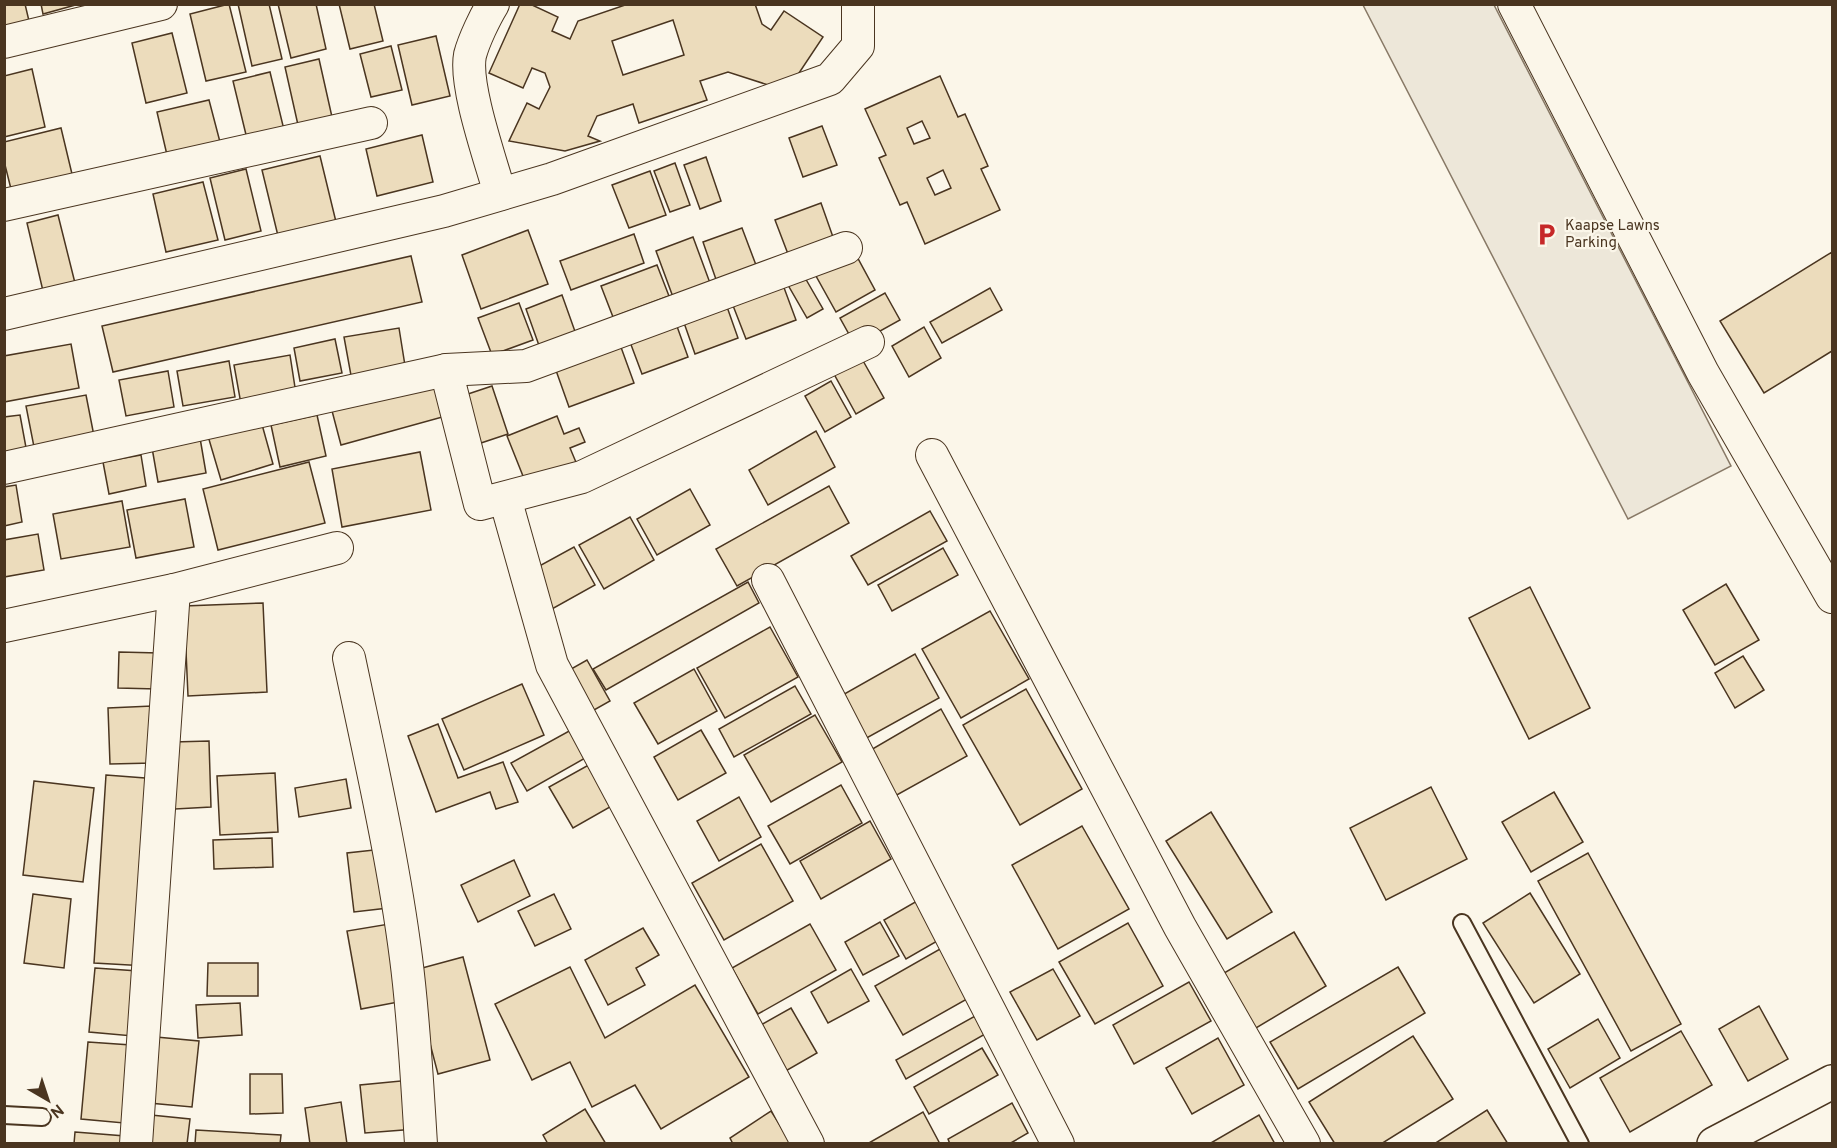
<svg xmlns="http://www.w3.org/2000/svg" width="1837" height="1148" font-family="Overpass,sans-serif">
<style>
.parking{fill:#ede7d9;stroke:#887966;stroke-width:1.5}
.building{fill:#ecdcbc;stroke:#4a3520;stroke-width:1.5;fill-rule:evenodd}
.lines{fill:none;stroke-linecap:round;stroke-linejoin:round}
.service-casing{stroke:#4a3520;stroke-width:20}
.minor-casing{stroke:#4a3520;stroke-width:34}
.secondary-casing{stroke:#4a3520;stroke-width:36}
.service{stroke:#fbf6e9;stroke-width:16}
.minor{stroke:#fbf6e9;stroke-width:32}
.secondary{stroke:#fbf6e9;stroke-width:33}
.labels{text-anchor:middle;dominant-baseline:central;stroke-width:4.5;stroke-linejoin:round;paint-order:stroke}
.poi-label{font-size:15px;fill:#4a3520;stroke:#fbf6e9;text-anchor:start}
</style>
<rect width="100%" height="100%" fill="#fbf6e9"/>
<path class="parking" d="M1363 5H1494L1731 466 1628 519Z"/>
<g class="building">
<path d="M4 4H25L29 21 4 27Z"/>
<path d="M41 4H79L43 14Z"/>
<path d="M229 4 246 72 206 81 190 14Z"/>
<path d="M238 4H269L282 59 252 66Z"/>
<path d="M278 4H316L326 49 291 58Z"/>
<path d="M339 4H374L383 41 350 49Z"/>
<path d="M520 4H530L558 17 552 31 570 39 578 21 628 4H755L762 24 771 30 784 11 823 37 787 91 728 72 700 81 707 100 639 123 633 104 597 116 588 136 600 141 565 151 509 141 527 103 539 109 550 87 545 73 532 68 523 88 489 73ZM673 20 684 55 623 75 612 41Z"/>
<path d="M172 33 187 93 146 103 132 43Z"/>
<path d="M436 36 450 96 412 105 398 45Z"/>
<path d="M391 46 402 90 371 97 360 54Z"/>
<path d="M319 59 332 117 298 125 285 67Z"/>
<path d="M32 69 45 127 4 137V76Z"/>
<path d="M270 72 285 134 248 143 233 81Z"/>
<path d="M940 76 958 117 965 114 988 166 981 169 1000 210 925 244 907 202 900 205 879 158 886 155 865 109ZM922 121 930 138 914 144 907 128ZM943 170 951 188 935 195 927 178Z"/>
<path d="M209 100 220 142 167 155 157 112Z"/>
<path d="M822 126 837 165 803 177 789 138Z"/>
<path d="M61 128 72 174 11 189 4 161V142Z"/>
<path d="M422 135 433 182 377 196 366 149Z"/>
<path d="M320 156 337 226 279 240 262 170Z"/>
<path d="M706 157 721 201 700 209 684 165Z"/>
<path d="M675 163 690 205 670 212 654 171Z"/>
<path d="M246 169 261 231 225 240 210 178Z"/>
<path d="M650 171 666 215 629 228 612 185Z"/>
<path d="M203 182 218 240 166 252 153 194Z"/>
<path d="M821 203 833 237 788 254 775 220Z"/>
<path d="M58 215 75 283 43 291 27 223Z"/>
<path d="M742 228 759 273 719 288 703 242Z"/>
<path d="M528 230 548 284 481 309 462 255Z"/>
<path d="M634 234 644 263 571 290 560 261Z"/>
<path d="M693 237 710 283 673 297 656 251Z"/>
<path d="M1832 252V351L1764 393 1720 321Z"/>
<path d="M855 253 875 290 836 312 816 276Z"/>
<path d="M411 256 422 302 113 372 102 326Z"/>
<path d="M657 265 669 296 613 317 601 286Z"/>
<path d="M804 276 823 309 807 318 788 285Z"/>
<path d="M783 285 796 320 746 339 732 303Z"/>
<path d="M990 288 1002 310 942 343 930 322Z"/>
<path d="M885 293 900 320 855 345 840 318Z"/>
<path d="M562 295 577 337 541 351 526 309Z"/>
<path d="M519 303 533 340 492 355 478 318Z"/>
<path d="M726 304 738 338 695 354 683 320Z"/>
<path d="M674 318 688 357 642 374 627 334Z"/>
<path d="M924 327 941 358 909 377 892 346Z"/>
<path d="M399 328 406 372 352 381 344 337Z"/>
<path d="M335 339 342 373 300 381 294 348Z"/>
<path d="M618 339 634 383 569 407 553 362Z"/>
<path d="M71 344 79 388 4 402V356Z"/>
<path d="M290 355 296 394 241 404 234 365Z"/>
<path d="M862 359 884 398 856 414 834 374Z"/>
<path d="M229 361 235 397 183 406 177 371Z"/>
<path d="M168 371 174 407 126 416 119 380Z"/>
<path d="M435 379 446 416 341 445 331 407Z"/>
<path d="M831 381 851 417 825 432 805 396Z"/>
<path d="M492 386 508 434 478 444 462 396Z"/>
<path d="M86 395 94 436 34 447 26 406Z"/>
<path d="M20 415 27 453 4 457V417Z"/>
<path d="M317 415 326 456 280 467 271 425Z"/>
<path d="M557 416 564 434 579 428 585 442 570 448 578 467 527 486 507 436Z"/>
<path d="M261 421 273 464 221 480 208 436Z"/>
<path d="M816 431 835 467 768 505 749 470Z"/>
<path d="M199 432 206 473 158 482 151 442Z"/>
<path d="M420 452 431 510 342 527 332 469Z"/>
<path d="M141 455 146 486 109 494 103 462Z"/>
<path d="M309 462 325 523 218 550 203 489Z"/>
<path d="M16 485 22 522 4 526V487Z"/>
<path d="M829 486 849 523 737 586 716 549Z"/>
<path d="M690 489 710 525 657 555 637 519Z"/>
<path d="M185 499 194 547 136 558 127 510Z"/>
<path d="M122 501 130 547 61 559 53 514Z"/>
<path d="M930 511 947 541 868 585 851 556Z"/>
<path d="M630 517 654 560 604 589 579 545Z"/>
<path d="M38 534 44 570 4 577V540Z"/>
<path d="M574 547 595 585 543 614 521 576Z"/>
<path d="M943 548 958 575 892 611 878 585Z"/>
<path d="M748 582 759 603 606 690 593 669Z"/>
<path d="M1726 584 1759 640 1715 665 1683 610Z"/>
<path d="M1530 587 1590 708 1529 739 1469 618Z"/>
<path d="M263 603 267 692 188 696 184 606Z"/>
<path d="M990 611 1029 679 961 718 922 649Z"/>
<path d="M770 627 798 677 725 718 697 668Z"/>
<path d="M119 652 159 653 157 689 118 688Z"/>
<path d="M915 654 939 698 863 740 839 697Z"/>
<path d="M1743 656 1764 690 1735 708 1715 673Z"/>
<path d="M587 660 610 701 587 714 564 673Z"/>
<path d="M694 669 717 711 658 744 634 703Z"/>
<path d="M522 684 544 735 464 770 442 719Z"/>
<path d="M795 686 811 714 734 757 719 729Z"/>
<path d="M1026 689 1082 789 1020 825 963 725Z"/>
<path d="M152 706 153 763 110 764 108 708Z"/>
<path d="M941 709 967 756 895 796 869 751Z"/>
<path d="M815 715 842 762 771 802 744 755Z"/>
<path d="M438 724 458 778 503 762 518 802 496 809 490 792 436 812 408 736Z"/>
<path d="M571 730 587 757 527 791 511 763Z"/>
<path d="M701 730 726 773 678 800 654 757Z"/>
<path d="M209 741 211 807 175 809 173 742Z"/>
<path d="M594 762 617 803 573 828 549 787Z"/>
<path d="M275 773 278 832 220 835 217 776Z"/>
<path d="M106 775 158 779 147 966 94 963Z"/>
<path d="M346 779 351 808 299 817 295 788Z"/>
<path d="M34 781 94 788 83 882 23 875Z"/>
<path d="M841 785 862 823 790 864 768 826Z"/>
<path d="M1431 787 1467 859 1386 900 1350 828Z"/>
<path d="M1554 792 1583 842 1531 872 1502 822Z"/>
<path d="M739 797 761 837 719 861 697 821Z"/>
<path d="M1211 812 1272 912 1227 939 1166 841Z"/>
<path d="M870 821 891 859 821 899 800 861Z"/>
<path d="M1082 826 1129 909 1058 949 1012 865Z"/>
<path d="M272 838 273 867 214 869 213 840Z"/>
<path d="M761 844 793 901 724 940 692 883Z"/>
<path d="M383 849 388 908 354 912 347 853Z"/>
<path d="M1588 853 1681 1024 1631 1051 1538 881Z"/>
<path d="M514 860 530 896 478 922 461 885Z"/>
<path d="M1530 893 1580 974 1534 1003 1483 923Z"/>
<path d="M33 894 71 899 64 968 24 963Z"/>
<path d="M554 894 571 929 535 946 518 911Z"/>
<path d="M917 901 939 940 906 959 884 920Z"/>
<path d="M880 922 899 956 863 975 845 942Z"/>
<path d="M395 923 409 1000 361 1009 347 931Z"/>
<path d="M1128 923 1163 986 1095 1024 1059 962Z"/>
<path d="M810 924 836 970 758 1014 732 968Z"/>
<path d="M643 928 659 955 636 968 645 985 608 1005 585 960Z"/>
<path d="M1294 932 1326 986 1251 1031 1219 976Z"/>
<path d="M940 949 967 999 903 1035 875 986Z"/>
<path d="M463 957 490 1060 438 1074 411 971Z"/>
<path d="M208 963H258V996H207Z"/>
<path d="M570 967 605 1038 695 985 749 1077 661 1129 635 1085 592 1107 570 1062 532 1080 495 1004Z"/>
<path d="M1398 967 1425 1013 1298 1089 1270 1042Z"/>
<path d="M95 968 138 971 133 1036 89 1032Z"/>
<path d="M851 969 869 1001 828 1023 811 992Z"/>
<path d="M1053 969 1080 1016 1037 1040 1010 992Z"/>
<path d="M1189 982 1211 1021 1134 1064 1113 1025Z"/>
<path d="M240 1003 242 1035 198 1038 196 1005Z"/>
<path d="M1759 1006 1788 1059 1748 1081 1719 1029Z"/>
<path d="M791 1008 817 1053 777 1076 752 1030Z"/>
<path d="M977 1015 987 1033 906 1079 896 1060Z"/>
<path d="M1598 1019 1620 1058 1570 1088 1548 1049Z"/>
<path d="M1681 1031 1712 1085 1630 1132 1600 1078Z"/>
<path d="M1413 1036 1453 1099 1381 1144H1335L1309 1102Z"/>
<path d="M156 1037 199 1041 192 1107 149 1103Z"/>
<path d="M1218 1038 1244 1085 1192 1114 1166 1068Z"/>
<path d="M88 1042 131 1045 124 1123 81 1119Z"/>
<path d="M982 1048 998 1075 929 1114 914 1087Z"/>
<path d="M250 1074H282L283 1113 250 1114Z"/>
<path d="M411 1080 416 1129 365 1133 360 1085Z"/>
<path d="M341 1102 347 1144H310L305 1108Z"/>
<path d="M1012 1103 1028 1133 1009 1144H950L948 1139Z"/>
<path d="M585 1109 606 1144H548L543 1135Z"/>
<path d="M1487 1110 1508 1144H1434Z"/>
<path d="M771 1111 792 1144H733L730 1138Z"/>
<path d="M923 1112 940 1144H867Z"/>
<path d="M151 1115 190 1119 187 1144H147Z"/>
<path d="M1259 1115 1275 1144H1209Z"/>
<path d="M196 1130 281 1135 280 1144H195Z"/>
<path d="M75 1132 125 1136 124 1144H74Z"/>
</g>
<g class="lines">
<defs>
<g id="service">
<path d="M1462 923 1580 1144"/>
<path d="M4 1115 42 1117"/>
</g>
<g id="minor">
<path d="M493 4C485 17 474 40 470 55 464 86 491 161 500 194"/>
<path d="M1514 4 1703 373 1832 597"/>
<path d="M4 42 161 4"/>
<path d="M4 205 371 123"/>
<path d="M4 314 444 211 552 179 830 79 858 46V4"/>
<path d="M446 370 480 504 582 477 868 342"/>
<path d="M932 455 1180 927 1304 1144"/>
<path d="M4 468 446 370 526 366 846 248"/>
<path d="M505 498 552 665 808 1144"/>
<path d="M768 580 1058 1144"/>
<path d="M4 626 174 590 337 548"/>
<path d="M349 658C370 758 393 857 406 958 414 1019 417 1081 421 1144"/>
<path d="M136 1144 174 590"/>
</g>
<path id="secondary" d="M1714 1144 1832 1082"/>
</defs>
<use href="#service" class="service-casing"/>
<use href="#minor" class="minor-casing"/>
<use href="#secondary" class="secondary-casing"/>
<use href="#service" class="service"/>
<use href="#minor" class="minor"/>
<use href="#secondary" class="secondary"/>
</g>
<defs>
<symbol id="parking-bare" viewBox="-9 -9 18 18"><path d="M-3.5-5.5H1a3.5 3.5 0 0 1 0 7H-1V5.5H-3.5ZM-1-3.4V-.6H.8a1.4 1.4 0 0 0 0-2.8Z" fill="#c62828" stroke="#fbf6e9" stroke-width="2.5" paint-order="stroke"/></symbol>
</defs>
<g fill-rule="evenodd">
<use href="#parking-bare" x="1530" y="218" width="33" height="33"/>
</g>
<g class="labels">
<g class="poi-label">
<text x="1565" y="226">Kaapse Lawns<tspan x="1565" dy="17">Parking</tspan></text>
</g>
</g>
<rect width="1837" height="1148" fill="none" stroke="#4a3520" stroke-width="12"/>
<g transform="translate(48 1100) rotate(141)" stroke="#fbf6e9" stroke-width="4.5" paint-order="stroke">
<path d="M0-4.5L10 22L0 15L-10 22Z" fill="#4a3520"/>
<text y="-9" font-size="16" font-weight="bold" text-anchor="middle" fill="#4a3520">N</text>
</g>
</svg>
